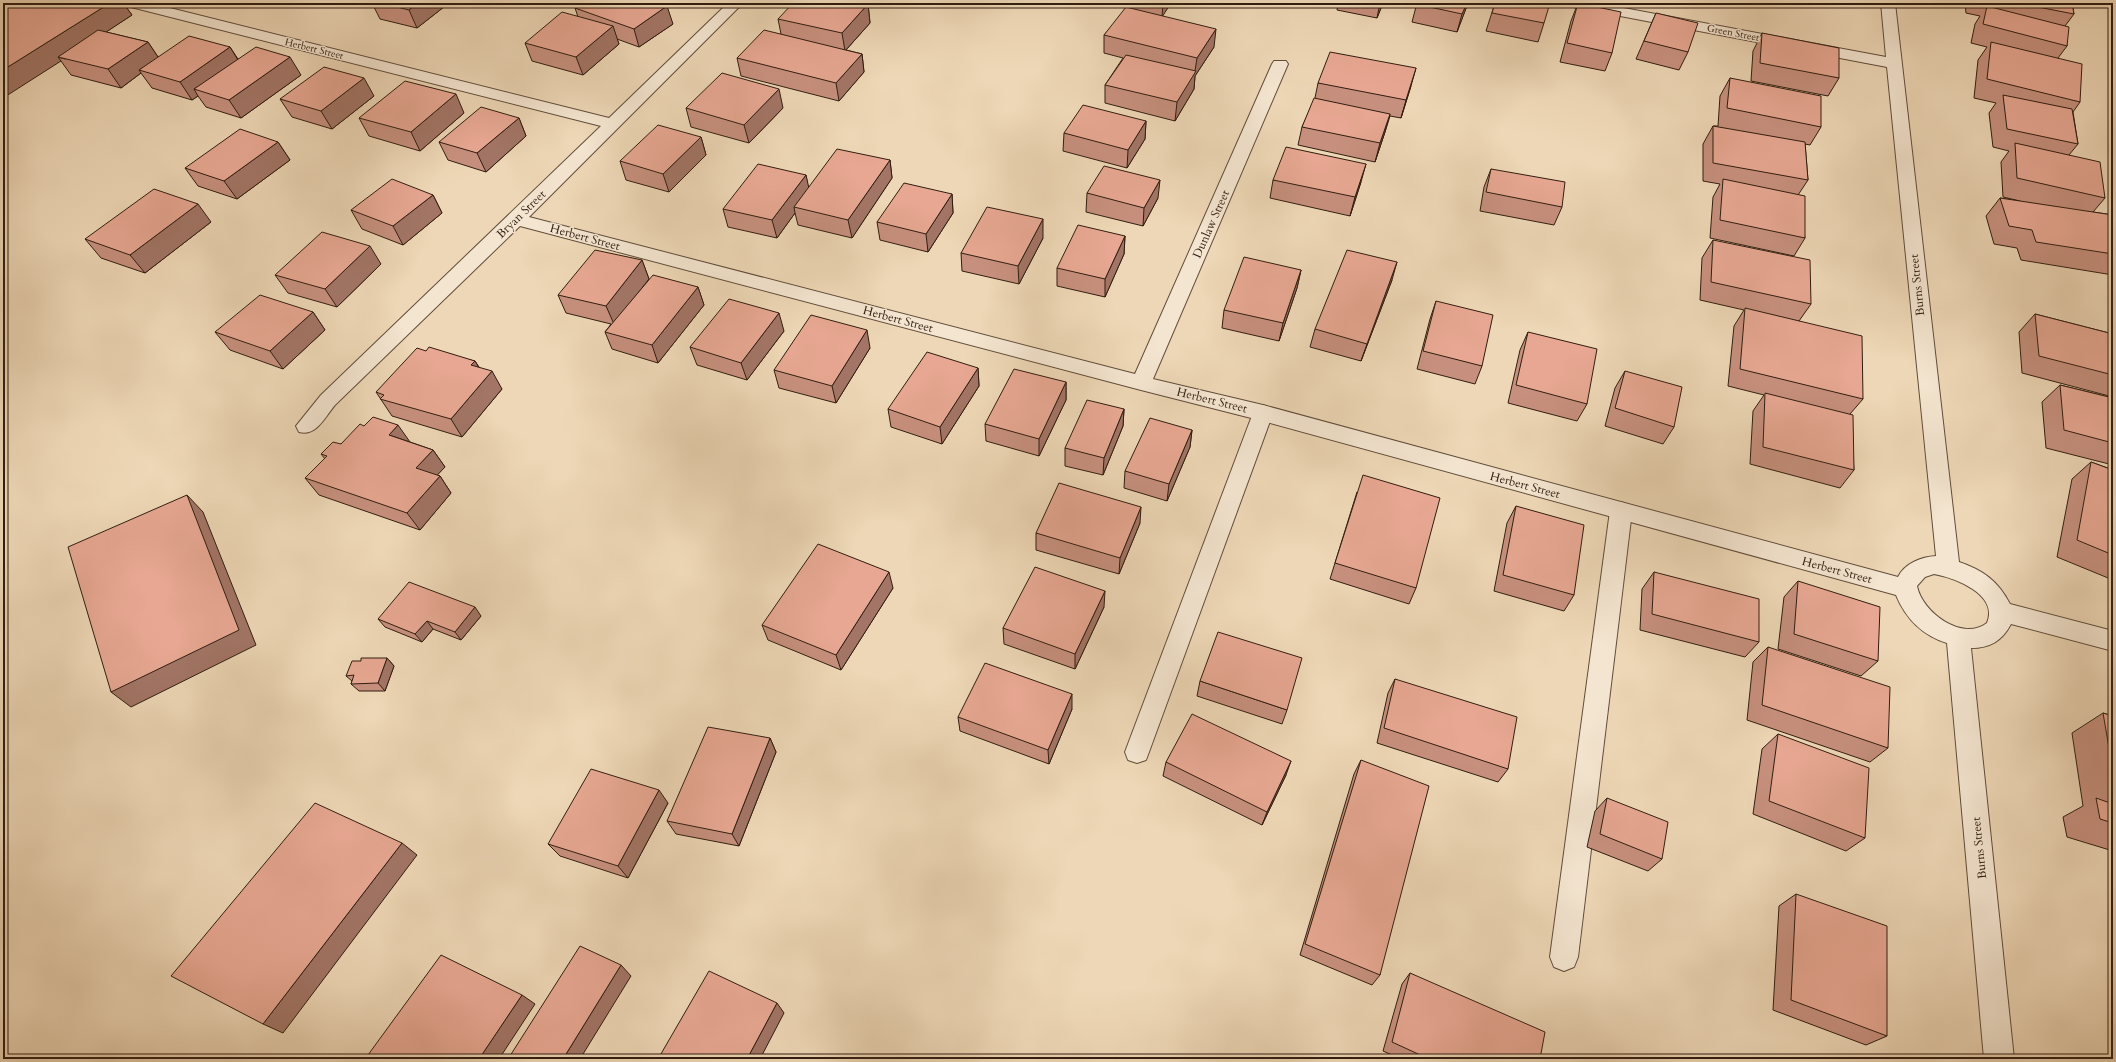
<svg xmlns="http://www.w3.org/2000/svg" width="2116" height="1062" font-family="Cardo,serif">
<style>
.lines{fill:none;stroke-linecap:round;stroke-linejoin:round}
.service-casing{stroke:#604c3a;stroke-width:2}
.minor-casing{stroke:#604c3a;stroke-width:2}
.service{fill:#f4e5d0;fill-rule:evenodd}
.minor{fill:#f4e5d0;fill-rule:evenodd}
.wall{fill:#c7907e;stroke:#301d10}
.shaded-wall{fill:#a27566;stroke:#301d10}
.building{fill:#e7a792;stroke:#301d10}
.labels{text-anchor:middle;dominant-baseline:central;stroke-width:3;stroke-linejoin:round;paint-order:stroke}
.far-street-label{font-size:10px;fill:#301d10;stroke:#f4e5d0}
.street-label{font-size:12px;fill:#301d10;stroke:#f4e5d0}
</style>
<rect width="100%" height="100%" fill="#eed7b6"/>
<filter id="stains"><feTurbulence type="fractalNoise" baseFrequency=".005" numOctaves="4"/><feColorMatrix values="0 0 0 0 .2 0 0 0 0 .09 0 0 0 0 .02 0 0 0 .5 -.17"/></filter>
<radialGradient id="worn" r=".72"><stop offset=".6" stop-color="#630" stop-opacity="0"/><stop offset="1" stop-color="#630" stop-opacity=".3"/></radialGradient>
<g class="lines">
<defs>
<g id="service">
<path d="M1263 405 1270 408 1273 413 1149 752 1146 760 1137 763 1128 760 1125 752 1253 413 1256 408Z"/>
<path d="M1621 502 1629 505 1632 511 1578 957 1574 967 1564 971 1554 967 1550 957 1610 511 1613 505Z"/>
</g>
<path id="minor" d="M125 3H150L609 118 728 3H743L529 217 1135 374 1272 64 1274 61H1286L1288 64 1153 379 1263 405 1898 577C1905 563 1921 557 1936 556L1887 67 1573 7 1568 6 1566 3H1597L1886 57 1881 3H1895L1959 562C1983 570 1998 581 2010 604L2113 631V651L2011 624C2002 641 1990 648 1971 648L2014 1059H1984L1947 643C1922 635 1906 619 1896 595L1263 421 1141 390 520 226 335 405C325 417 316 437 299 432L296 426 321 395 601 126 127 6ZM1934 574C1955 578 1999 594 1987 623 1962 642 1922 612 1917 586L1925 577Z"/>
</defs>
<use href="#service" class="service-casing"/>
<use href="#minor" class="minor-casing"/>
<use href="#service" class="service"/>
<use href="#minor" class="minor"/>
</g>
<g class="wall">
<path d="M3 3H123L132 15 106 32 148 42 158 57 230 47 238 59 301 75 241 118 206 107 198 96 192 100 152 88 141 73 121 88 71 75 61 61Z"/>
<path d="M372 3H449L417 28 380 19Z"/>
<path d="M1129 3H1171L1162 16 1214 47 1195 76 1194 89 1175 121 1105 103V85L1123 58 1104 53V35L1129 8Z"/>
<path d="M1338 3H1383L1377 18 1337 10Z"/>
<path d="M1417 3H1468L1457 32 1412 22Z"/>
<path d="M1495 3 1544 23 1538 42 1486 31Z"/>
<path d="M1578 3 1612 53 1605 71 1560 62 1571 21Z"/>
<path d="M1814 3H1826L1825 5Z"/>
<path d="M1965 3H2072L2074 14 2065 26 2067 46 2058 58 2080 102 2073 112 2078 144 2069 155 2105 198 2093 212 2113 215V275L2021 260 2017 248 1994 244 1986 216 2000 198 2020 201 2003 197 2001 162 2009 151 1993 147 1989 113 1996 103 1974 98 1978 60 1987 47 1971 43 1975 24 1980 16 1966 13Z"/>
<path d="M868 4 870 23 846 50 862 54 864 72 839 101 741 76 737 58 781 34 778 19Z"/>
<path d="M575 8 673 24 639 47 617 39 619 44 583 75 532 61 525 43 578 17Z"/>
<path d="M1656 13 1688 52 1679 70 1636 59Z"/>
<path d="M1762 33 1839 78 1828 96 1751 81 1753 51Z"/>
<path d="M1730 78 1821 127 1810 145 1805 144 1808 180 1798 195 1805 238 1794 256 1710 238 1713 197 1720 184 1703 181V144L1713 126H1718L1720 96Z"/>
<path d="M1318 83 1411 86 1401 118 1390 116 1385 132 1375 162 1298 145 1302 127 1315 98Z"/>
<path d="M374 96 332 129 292 117 280 99Z"/>
<path d="M686 108H783L749 143 691 127Z"/>
<path d="M464 113 420 151 369 136 359 118Z"/>
<path d="M519 118 526 136 486 172 448 160 439 142Z"/>
<path d="M1146 121 1145 139 1127 168 1063 151 1064 133Z"/>
<path d="M701 137 706 155 669 192 626 180 620 161Z"/>
<path d="M278 142 290 160 237 199 198 186 185 168Z"/>
<path d="M890 160 892 178 852 238 798 225 795 213 777 238 728 227 723 209 806 175 808 187Z"/>
<path d="M1491 169 1562 207 1554 225 1480 211 1484 187Z"/>
<path d="M1273 180 1361 182 1350 216 1270 198Z"/>
<path d="M1087 193 1158 198 1143 226 1086 212Z"/>
<path d="M952 194 953 213 928 252 880 240 877 222Z"/>
<path d="M433 195 442 213 403 245 362 229 351 210Z"/>
<path d="M211 222 145 273 101 258 85 239Z"/>
<path d="M1125 236 1124 254 1105 297 1057 286V268Z"/>
<path d="M1043 238 1019 284 962 271 961 253Z"/>
<path d="M1713 240 1811 304 1799 321 1863 399 1850 414 1854 470 1840 488 1750 464 1753 411 1764 395 1728 386 1734 326 1744 310 1700 300 1702 258Z"/>
<path d="M642 260 649 279 639 291 698 287 704 305 658 363 612 349 605 332 611 324 566 313 558 295Z"/>
<path d="M381 264 337 307 288 293 275 275Z"/>
<path d="M1301 270 1297 288 1279 341 1222 328 1224 310Z"/>
<path d="M1392 280 1361 361 1310 347 1315 329Z"/>
<path d="M1436 301 1482 366 1475 384 1417 369 1430 319Z"/>
<path d="M313 312 325 330 283 369 230 350 215 332Z"/>
<path d="M2035 314 2113 334V397L2022 373 2019 332Z"/>
<path d="M784 331 747 380 697 365 690 347Z"/>
<path d="M1528 332 1587 404 1577 421 1508 403 1520 350Z"/>
<path d="M870 348 836 403 779 388 774 370Z"/>
<path d="M426 351 475 361 479 367 502 389 462 437 392 416 376 392Z"/>
<path d="M978 368 979 386 942 444 891 427 888 409Z"/>
<path d="M1625 371 1674 427 1663 444 1605 426 1615 388Z"/>
<path d="M1066 382V400L1039 456 986 441 985 424Z"/>
<path d="M2060 385 2113 398V465L2046 448 2042 402Z"/>
<path d="M1124 409 1123 426 1103 475 1065 466V448Z"/>
<path d="M364 426 433 450 445 467 437 475 440 476 451 493 420 530 319 495 305 478 325 459 321 454 341 444Z"/>
<path d="M1192 430 1190 447 1167 501 1124 488 1125 471Z"/>
<path d="M2091 462 2113 470V580L2057 557 2072 479Z"/>
<path d="M1357 492 1416 588 1409 604 1330 579Z"/>
<path d="M1516 506 1574 595 1564 611 1494 591 1507 523Z"/>
<path d="M1140 523 1119 574 1036 550V533Z"/>
<path d="M1654 572 1759 642 1745 657 1640 630 1642 589Z"/>
<path d="M1798 581 1878 661 1861 676 1778 649 1784 597Z"/>
<path d="M893 588 841 670 768 640 762 625Z"/>
<path d="M1104 607 1075 669 1004 644 1003 628Z"/>
<path d="M481 616 461 640 433 629 422 642 385 627 378 619Z"/>
<path d="M1768 647 1888 748 1870 762 1747 720 1753 662Z"/>
<path d="M387 658 394 666 385 691H359L351 684 352 681 346 676Z"/>
<path d="M1395 679 1508 769 1498 782 1377 743 1388 693Z"/>
<path d="M1200 681 1287 710 1282 724 1197 696Z"/>
<path d="M1072 709 1049 764 960 731 958 717Z"/>
<path d="M2103 713 2113 716V851L2067 837 2063 817 2083 806 2072 733Z"/>
<path d="M1778 734 1865 838 1846 851 1753 814 1762 749Z"/>
<path d="M770 738 776 752 739 846 676 834 667 821Z"/>
<path d="M1361 760 1380 975 1372 985 1300 955 1354 774Z"/>
<path d="M1166 762 1286 775 1262 825 1163 776Z"/>
<path d="M1607 798 1662 859 1648 871 1587 847 1595 811Z"/>
<path d="M668 803 628 878 560 856 548 844Z"/>
<path d="M1796 894 1887 1036 1866 1045 1773 1010 1779 906Z"/>
<path d="M1410 973 1540 1059H1401L1383 1051 1402 984Z"/>
</g>
<g class="shaded-wall">
<path d="M110 3H123L132 15 65 59 58 57 61 61 3 98V70Z"/>
<path d="M417 3H449L417 28 409 10Z"/>
<path d="M1163 3H1171L1162 17Z"/>
<path d="M1380 3H1383L1377 18Z"/>
<path d="M1467 3H1468L1457 32 1462 14Z"/>
<path d="M868 4 870 23 845 51 842 33Z"/>
<path d="M667 6 673 24 639 47 634 29Z"/>
<path d="M613 26 619 44 583 75 576 57Z"/>
<path d="M1216 29 1214 47 1195 76 1194 89 1175 121 1177 102 1195 71 1197 58Z"/>
<path d="M148 42 160 60 139 70 141 73 121 88 108 69Z"/>
<path d="M230 47 241 65 194 89 198 96 192 100 180 82Z"/>
<path d="M862 54 864 72 839 101 836 83Z"/>
<path d="M290 57 301 75 241 118 229 100Z"/>
<path d="M1416 68 1411 86 1401 118 1406 100Z"/>
<path d="M364 78 374 96 332 129 321 111Z"/>
<path d="M779 89 783 108 749 143 744 125Z"/>
<path d="M456 94 464 113 420 151 411 132Z"/>
<path d="M1390 114 1385 132 1375 162 1380 143Z"/>
<path d="M519 118 526 136 486 172 477 153Z"/>
<path d="M1146 121 1145 139 1127 168 1128 150Z"/>
<path d="M701 137 706 155 669 192 663 174Z"/>
<path d="M278 142 290 160 237 199 224 181Z"/>
<path d="M890 160 892 178 852 238 848 220Z"/>
<path d="M1366 164 1361 182 1350 216 1355 197Z"/>
<path d="M806 175 810 193 794 207 795 213 777 238 772 220Z"/>
<path d="M1160 180 1158 198 1143 226 1144 208Z"/>
<path d="M952 194 953 213 928 252 926 234Z"/>
<path d="M433 195 442 213 403 245 393 226Z"/>
<path d="M198 204 211 222 145 273 130 255Z"/>
<path d="M1043 219V238L1019 284 1018 266Z"/>
<path d="M1125 236 1124 254 1105 297V279Z"/>
<path d="M370 246 381 264 337 307 325 289Z"/>
<path d="M642 260 649 279 614 324 606 306Z"/>
<path d="M1397 262 1392 280 1361 361 1367 344Z"/>
<path d="M1301 270 1297 288 1279 341 1283 323Z"/>
<path d="M698 287 704 305 658 363 652 345Z"/>
<path d="M313 312 325 330 283 369 270 351Z"/>
<path d="M779 313 784 331 747 380 741 363Z"/>
<path d="M867 330 870 348 836 403 832 386Z"/>
<path d="M475 361 485 378 471 365Z"/>
<path d="M978 368 979 386 942 444 940 427Z"/>
<path d="M492 371 502 389 462 437 451 419Z"/>
<path d="M1066 382V400L1039 456V439Z"/>
<path d="M1124 409 1123 426 1103 475 1104 458Z"/>
<path d="M398 425 410 442 389 435Z"/>
<path d="M1192 430 1190 447 1167 501 1169 484Z"/>
<path d="M433 450 445 467 428 485 416 468Z"/>
<path d="M440 476 451 493 420 530 407 513Z"/>
<path d="M187 495 203 512 256 645 131 707 111 692Z"/>
<path d="M1141 507 1140 523 1119 574 1120 558Z"/>
<path d="M889 572 893 588 841 670 836 655Z"/>
<path d="M1105 591 1104 607 1075 669V654Z"/>
<path d="M475 607 481 616 461 640 455 632Z"/>
<path d="M427 621 433 629 422 642 415 634Z"/>
<path d="M387 658 394 666 385 691 378 683Z"/>
<path d="M1072 694V709L1049 764 1048 750Z"/>
<path d="M770 738 776 752 739 846 732 834Z"/>
<path d="M1291 761 1286 775 1262 825 1267 812Z"/>
<path d="M659 790 668 803 628 878 618 866Z"/>
<path d="M402 843 417 855 283 1033 263 1024Z"/>
<path d="M621 965 631 976 580 1059H563Z"/>
<path d="M522 995 535 1004 499 1059H479Z"/>
<path d="M777 1003 784 1013 760 1059H747Z"/>
</g>
<g class="building">
<path d="M3 3H110L3 70Z"/>
<path d="M381 3H417L409 10Z"/>
<path d="M582 3H660L667 6 634 29 575 8Z"/>
<path d="M793 3H861L868 4 842 33 778 19Z"/>
<path d="M1417 3H1467L1462 14 1416 4Z"/>
<path d="M1495 3H1550L1544 23 1492 13Z"/>
<path d="M1578 3 1621 12 1612 53 1567 43Z"/>
<path d="M2017 3H2072L2074 14Z"/>
<path d="M1987 6 2069 27 2067 46 1983 24Z"/>
<path d="M1126 7 1216 29 1197 58 1104 35Z"/>
<path d="M562 12 613 26 576 57 525 43Z"/>
<path d="M1656 13 1698 23 1688 52 1644 41Z"/>
<path d="M98 30 148 42 108 69 58 57Z"/>
<path d="M764 30 862 54 836 83 737 58Z"/>
<path d="M1762 33 1839 48V78L1760 63Z"/>
<path d="M189 36 230 47 180 82 139 70Z"/>
<path d="M1991 42 2082 64 2080 102 1987 79Z"/>
<path d="M256 47 290 57 229 100 194 89Z"/>
<path d="M1330 52 1416 68 1406 100 1318 83Z"/>
<path d="M1126 55 1196 71 1177 102 1105 85Z"/>
<path d="M324 67 364 78 321 111 280 99Z"/>
<path d="M722 73 779 89 744 125 686 108Z"/>
<path d="M1730 78 1821 96V127L1727 108Z"/>
<path d="M405 81 456 94 411 132 359 118Z"/>
<path d="M2003 95 2072 109 2078 144 2007 129Z"/>
<path d="M1314 98 1390 114 1380 143 1302 127Z"/>
<path d="M1083 105 1146 121 1128 150 1064 133Z"/>
<path d="M481 107 519 118 477 153 439 142Z"/>
<path d="M658 125 701 137 663 174 620 161Z"/>
<path d="M1713 126 1805 142 1808 180 1713 163Z"/>
<path d="M240 129 278 142 224 181 185 168Z"/>
<path d="M2015 143 2100 162 2105 198 2017 178Z"/>
<path d="M1286 147 1366 164 1355 197 1273 180Z"/>
<path d="M837 149 890 160 848 220 794 207Z"/>
<path d="M758 164 806 175 772 220 723 209Z"/>
<path d="M1104 166 1160 180 1144 208 1087 193Z"/>
<path d="M1491 169 1565 182 1562 207 1486 192Z"/>
<path d="M392 179 433 195 393 226 351 210Z"/>
<path d="M1723 179 1805 196V238L1720 220Z"/>
<path d="M904 183 952 194 926 234 877 222Z"/>
<path d="M154 189 198 204 130 255 85 239Z"/>
<path d="M2000 198 2113 215V254L2036 242 2032 230 2009 226Z"/>
<path d="M987 207 1043 219 1018 266 961 253Z"/>
<path d="M1078 225 1125 236 1105 279 1057 268Z"/>
<path d="M322 232 370 246 325 289 275 275Z"/>
<path d="M1713 240 1810 260 1811 304 1711 282Z"/>
<path d="M595 250 642 260 606 306 558 295Z"/>
<path d="M1347 250 1397 262 1367 344 1315 329Z"/>
<path d="M1244 257 1301 270 1283 323 1224 310Z"/>
<path d="M653 275 698 287 652 345 605 332Z"/>
<path d="M260 295 313 312 270 351 215 332Z"/>
<path d="M729 299 779 313 741 363 690 347Z"/>
<path d="M1436 301 1493 315 1482 366 1423 351Z"/>
<path d="M1745 308 1862 336 1863 399 1740 369Z"/>
<path d="M2035 314 2113 334V375L2039 356Z"/>
<path d="M811 315 867 330 832 386 774 370Z"/>
<path d="M1528 332 1597 349 1587 404 1516 385Z"/>
<path d="M429 347 475 361 471 365 492 371 451 419 380 399 384 395 376 392 417 348 426 351Z"/>
<path d="M927 352 978 368 940 427 888 409Z"/>
<path d="M1014 369 1066 382 1039 439 985 424Z"/>
<path d="M1625 371 1682 387 1674 427 1615 408Z"/>
<path d="M2060 385 2113 398V443L2064 430Z"/>
<path d="M1765 393 1853 415 1854 470 1763 447Z"/>
<path d="M1087 400 1124 409 1104 458 1065 448Z"/>
<path d="M373 417 398 425 389 435 433 450 416 468 440 476 407 513 305 478 327 456 321 454 333 442 341 444 360 424 364 426Z"/>
<path d="M1150 418 1192 430 1169 484 1125 471Z"/>
<path d="M2091 462 2113 470V555L2077 540Z"/>
<path d="M1363 475 1440 498 1416 588 1335 563Z"/>
<path d="M1059 483 1141 507 1120 558 1036 533Z"/>
<path d="M187 495 239 630 111 692 68 547Z"/>
<path d="M1516 506 1584 525 1574 595 1503 575Z"/>
<path d="M818 544 889 572 836 655 762 625Z"/>
<path d="M1035 567 1105 591 1075 654 1003 628Z"/>
<path d="M1654 572 1759 599V642L1652 614Z"/>
<path d="M1798 581 1880 607 1878 661 1794 634Z"/>
<path d="M409 582 475 607 455 632 427 621 415 634 378 619Z"/>
<path d="M1218 632 1302 658 1287 710 1200 681Z"/>
<path d="M1768 647 1890 687 1888 748 1762 705Z"/>
<path d="M361 658H387L378 683 351 684 354 675 346 676 352 661H361Z"/>
<path d="M985 663 1072 694 1048 750 958 717Z"/>
<path d="M1395 679 1517 717 1508 769 1384 728Z"/>
<path d="M2103 713 2113 716V771Z"/>
<path d="M1192 714 1291 761 1267 812 1166 762Z"/>
<path d="M708 727 770 738 732 834 667 821Z"/>
<path d="M1778 734 1869 768 1865 838 1769 801Z"/>
<path d="M1361 760 1429 786 1380 975 1305 944Z"/>
<path d="M591 769 659 790 618 866 548 844Z"/>
<path d="M1607 798 1668 822 1662 859 1600 834Z"/>
<path d="M2096 798 2113 804V823L2100 819Z"/>
<path d="M315 803 402 843 263 1024 171 976Z"/>
<path d="M1796 894 1887 926V1036L1791 1000Z"/>
<path d="M580 946 621 965 563 1059H508Z"/>
<path d="M441 955 522 995 479 1059H365Z"/>
<path d="M709 971 777 1003 747 1059H658Z"/>
<path d="M1410 973 1545 1032 1540 1059H1429L1392 1042Z"/>
</g>
<g class="labels">
<g class="far-street-label">
<text transform="translate(1733 33) rotate(11)">Green Street</text>
<text transform="translate(314 49) rotate(14)">Herbert Street</text>
</g>
<g class="street-label">
<text transform="translate(521 214) rotate(-44)">Bryan Street</text>
<text transform="translate(1211 224) rotate(-66)">Dunlaw Street</text>
<text transform="translate(585 237) rotate(15)">Herbert Street</text>
<text transform="translate(1917 285) rotate(-96)">Burns Street</text>
<text transform="translate(898 319) rotate(15)">Herbert Street</text>
<text transform="translate(1212 400) rotate(14)">Herbert Street</text>
<text transform="translate(1525 485) rotate(15)">Herbert Street</text>
<text transform="translate(1837 570) rotate(15)">Herbert Street</text>
<text transform="translate(1979 848) rotate(-96)">Burns Street</text>
</g>
</g>
<rect width="2116" height="1062" fill="none" stroke="#eed7b6" stroke-width="16"/>
<rect x="4" y="4" width="2108" height="1054" fill="none" stroke="#301d10" stroke-width="2"/>
<rect x="8" y="8" width="2100" height="1046" fill="none" stroke="#301d10"/>
<rect width="100%" height="100%" filter="url(#stains)"/>
<rect width="100%" height="100%" fill="url(#worn)"/>
</svg>
